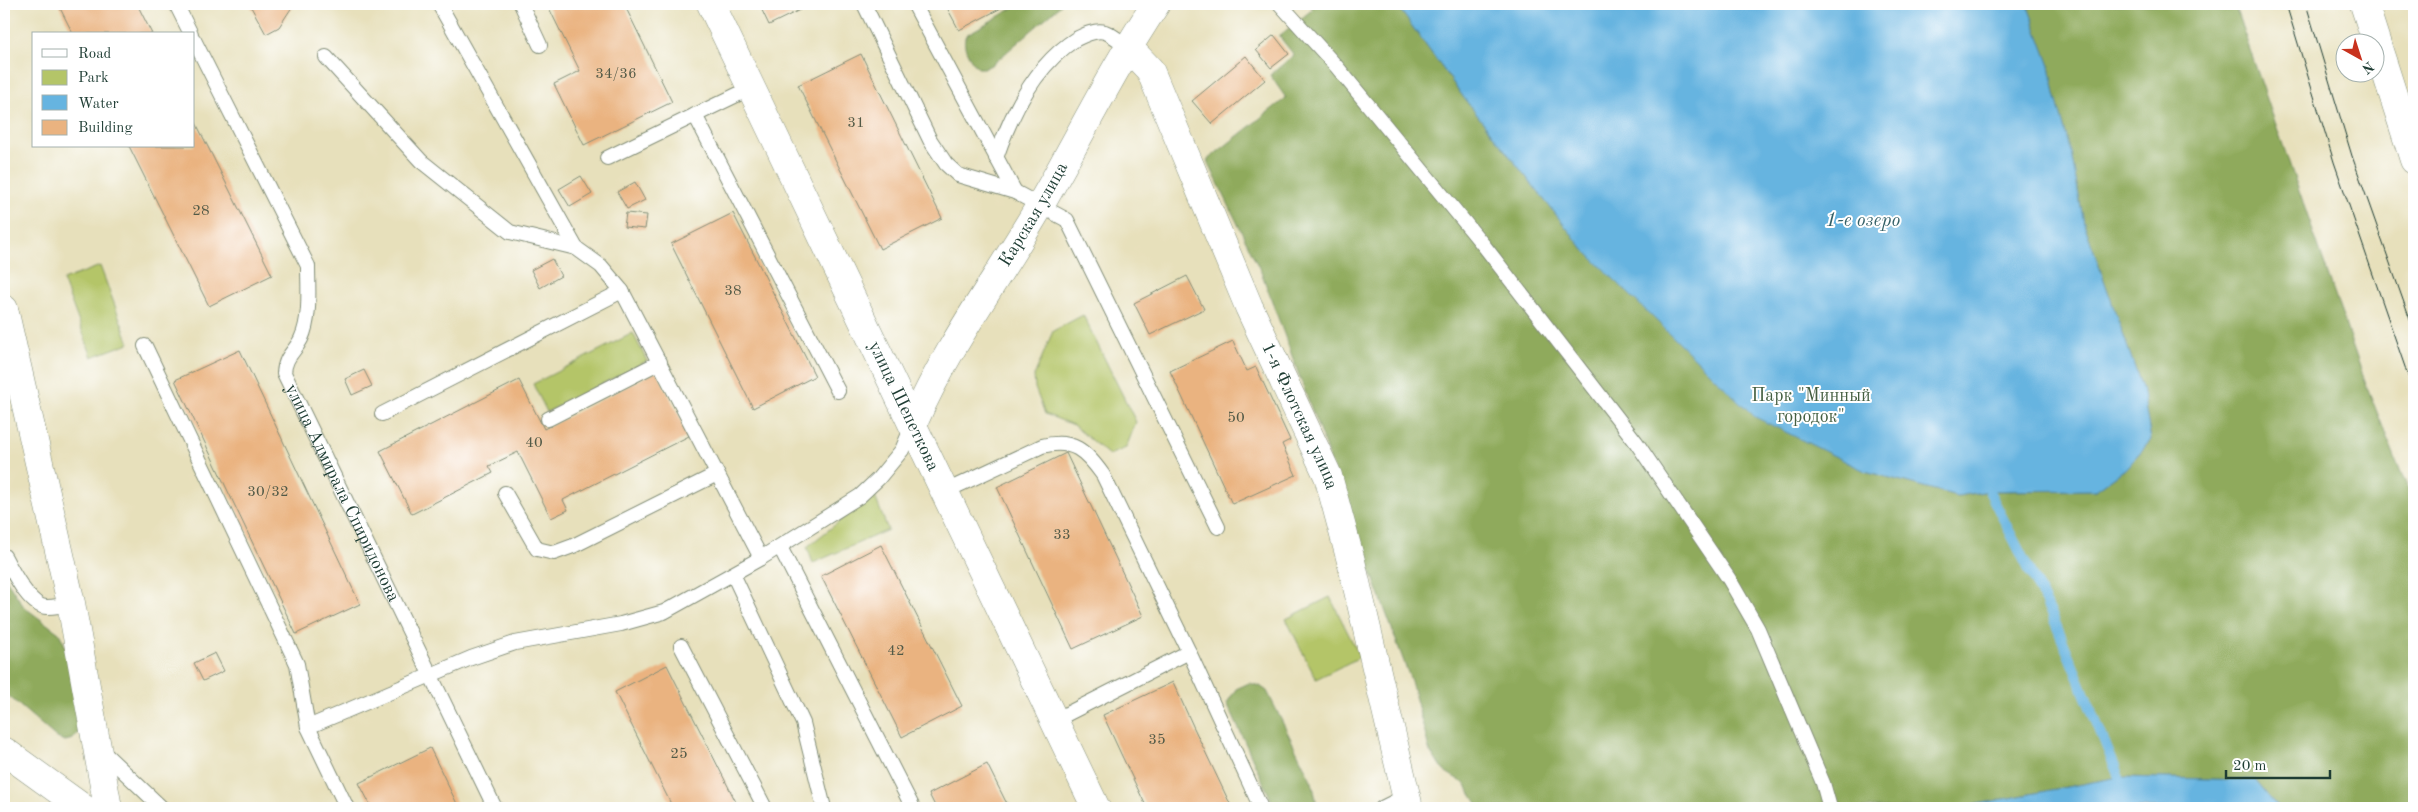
<svg xmlns="http://www.w3.org/2000/svg" width="2418" height="812" font-family="'Old Standard TT',serif">
<style>
.green{fill:#b4c568;stroke:#6a814e}
.forest{fill:#8faa5c;stroke:#577448}
.water{fill:#66b4e0;stroke:#42788a}
.lines{fill:none;stroke-linecap:round;stroke-linejoin:round}
.stream{stroke:#66b4e0;stroke-width:10}
.building{fill:#eab380}
.lane-casing{stroke:#838e78;stroke-width:16}
.street-casing{stroke:#838e78;stroke-width:29}
.secondary-casing{stroke:#838e78;stroke-width:29}
.primary-casing{stroke:#838e78;stroke-width:29}
.lane{stroke:#fff;stroke-width:14}
.street{stroke:#fff;stroke-width:28}
.secondary{stroke:#fff;stroke-width:28}
.primary{stroke:#fff;stroke-width:28}
.tram{stroke:#1f3d34;stroke-width:1}
.labels{text-anchor:middle;dominant-baseline:central;stroke-width:4;stroke-linejoin:round;paint-order:stroke}
.number-label{font-size:15px;fill:#525a47}
.street-label{font-size:18px;fill:#1f3d34;stroke:#fff}
.park-label{font-size:18px;fill:#445f41;stroke:#fff}
.water-label{font-size:19px;font-style:italic;fill:#346168;stroke:#fff}
</style>
<rect width="100%" height="100%" fill="#fff"/>
<filter id="ink" filterUnits="userSpaceOnUse"><feTurbulence type="fractalNoise" baseFrequency=".02" numOctaves="2"/><feDisplacementMap in="SourceGraphic" scale="10" xChannelSelector="R" yChannelSelector="G"/><feConvolveMatrix kernelMatrix="1 2 1 2 8 2 1 2 1" color-interpolation-filters="sRGB"/></filter>
<filter id="wash" filterUnits="userSpaceOnUse"><feTurbulence type="fractalNoise" baseFrequency=".0096" numOctaves="4" result="noise"/><feDisplacementMap in="SourceGraphic" scale="20" xChannelSelector="R" yChannelSelector="G"/><feGaussianBlur stdDeviation="1.12" result="paint"/><feColorMatrix in="noise" values="0 0 0 0 0 0 0 0 0 0 0 0 0 0 0 0 0 1.4 0 .05"/><feComposite in="paint" operator="in"/></filter>
<g filter="url(#wash)">
<rect width="100%" height="100%" fill="#e7e0bb"/>
<g class="green">
<path d="M100 266 129 343 92 357 63 280Z"/>
<path d="M1083 315 1136 422 1126 448 1109 455 1073 425 1045 414 1035 388 1034 376 1053 331Z"/>
<path d="M633 333 647 361 547 412 533 384Z"/>
<path d="M874 494 888 530 813 563 807 547Z"/>
<path d="M1330 597 1360 657 1316 679 1286 619Z"/>
</g>
<g class="forest">
<path d="M1020 4H1062L993 64 985 68H978C970 60 961 46 966 35Z"/>
<path d="M1309 4H1396L1467 102 1584 250 1865 471 1957 496 1989 491 2096 490 2125 469 2151 440 2142 388 2084 223 2071 153 2055 94 2050 66 2027 4H2234L2366 384 2402 476 2414 497V808H2278L2255 780 2119 777 1957 808H1480L1464 783 1444 771 1430 752 1411 681 1262 274 1207 160 1286 98 1270 75 1294 55 1279 36 1313 9Z"/>
<path d="M4 576 24 607 59 633 65 645 80 723 78 733 73 739 65 741 57 738 4 692Z"/>
<path d="M1249 683 1260 686 1267 691 1312 782 1318 808H1275L1227 703 1236 689Z"/>
</g>
<g class="water">
<path d="M1396 4H2027L2050 66 2055 94 2071 153 2084 223 2142 388 2151 440 2125 469 2096 490 1989 491 1957 496 1865 471 1755 417 1584 250 1467 102Z"/>
<path d="M2119 777 2255 780 2278 808H1957Z"/>
</g>
<g class="lines">
<path class="stream" d="M1989 491 2052 615 2119 777"/>
</g>
<g id="blocks">
<g class="building">
<path d="M58 4H137L152 34H73Z"/>
<path d="M255 4H294L279 27 266 34 251 7Z"/>
<path d="M547 4H624L672 102 584 145 554 84 580 71Z"/>
<path d="M759 4H812L769 25Z"/>
<path d="M945 4H1009L959 30Z"/>
<path d="M1274 35 1289 54 1271 68 1256 50Z"/>
<path d="M861 54 942 218 880 249 798 85Z"/>
<path d="M1246 56 1265 80 1212 124 1192 101Z"/>
<path d="M194 119 272 275 209 306 129 146H194Z"/>
<path d="M581 176 592 194 570 207 559 189Z"/>
<path d="M635 182 645 200 627 209 617 192Z"/>
<path d="M626 213 647 215 645 229 624 227Z"/>
<path d="M733 213 815 376 753 408 671 244Z"/>
<path d="M552 259 561 276 540 288 531 270Z"/>
<path d="M1187 276 1204 309 1150 335 1134 303Z"/>
<path d="M1233 341 1247 371 1256 367 1290 440 1282 444 1296 475 1232 504 1170 371Z"/>
<path d="M240 350 360 604 296 634 175 380Z"/>
<path d="M364 370 372 386 352 395 345 379Z"/>
<path d="M657 371 689 436 563 500 568 510 551 518 518 452 489 466 493 473 412 514 380 451 519 380 544 429Z"/>
<path d="M1066 453 1143 616 1073 649 997 487Z"/>
<path d="M881 545 962 706 902 737 821 576Z"/>
<path d="M215 653 224 671 203 681 194 663Z"/>
<path d="M667 665 686 703 739 808H673L615 692Z"/>
<path d="M1173 682 1193 726 1232 808H1147L1121 754 1103 715Z"/>
<path d="M430 748 459 808H372L359 783Z"/>
<path d="M987 764 1009 808H936L929 794Z"/>
</g>
</g>
</g>
<g filter="url(#ink)">
<use href="#blocks" fill-opacity="0" stroke="#838e78" stroke-width="1"/>
<g class="lines">
<defs>
<g id="lane">
<path d="M176 4 191 34"/>
<path d="M439 4 576 248 601 266 622 291 761 558"/>
<path d="M521 4 540 45"/>
<path d="M864 4 930 140 946 164 958 175 1015 192 1067 220 1218 527"/>
<path d="M914 4 1015 192"/>
<path d="M1280 4 1337 67 1485 247 1636 442 1729 579 1758 629 1823 783 1830 808"/>
<path id="s1" d="M194 40 308 266C308 288 311 318 301 339 294 353 285 356 284 373L495 808"/>
<path d="M326 57 421 161 510 232 576 248"/>
<path d="M695 115 838 391"/>
<path d="M607 158 751 88"/>
<path d="M996 158C1011 114 1035 65 1076 39 1084 35 1096 29 1105 32 1113 35 1121 42 1128 47"/>
<path d="M145 346 297 664 308 727 347 808"/>
<path d="M382 414 622 291"/>
<path d="M548 419 660 362"/>
<path d="M946 491 1042 446C1073 438 1086 451 1103 475L1189 652 1261 808"/>
<path d="M505 493 537 549 554 553 573 546 717 474"/>
<path d="M780 547 913 808"/>
<path d="M4 556C12 570 29 607 47 607 55 607 64 605 71 603"/>
<path d="M733 574 803 723 824 808"/>
<path d="M681 646 765 808"/>
<path d="M1055 720 1189 652"/>
<path d="M308 727 471 658 515 643 621 624 664 612 761 558 860 496 878 479 902 450 913 424"/>
<path d="M101 750 162 808"/>
<path d="M1382 808 1404 797"/>
</g>
<g id="street">
<path id="s2" d="M1128 47 1150 70 1249 307 1328 476 1351 561 1409 808"/>
</g>
<g id="secondary">
<path id="s3" d="M711 4 1096 808"/>
<path d="M4 309 71 603 108 808"/>
<path id="s4" d="M913 424C947 346 998 278 1041 204 1079 138 1113 68 1156 4"/>
<path d="M4 751 83 808"/>
</g>
<path id="primary" d="M2364 4 2414 160"/>
</defs>
<use href="#lane" class="lane-casing"/>
<use href="#street" class="street-casing"/>
<use href="#secondary" class="secondary-casing"/>
<use href="#primary" class="primary-casing"/>
<use href="#lane" class="lane"/>
<use href="#street" class="street"/>
<use href="#secondary" class="secondary"/>
<use href="#primary" class="primary"/>
<g class="tram">
<path d="M2286 4 2334 162 2414 393"/>
<path d="M2306 4 2352 156 2414 331"/>
</g>
</g>
</g>
<g class="labels">
<g class="number-label">
<text x="616" y="74">34/36</text>
<text x="856" y="123">31</text>
<text x="201" y="211">28</text>
<text x="733" y="291">38</text>
<text x="1236" y="418">50</text>
<text x="534" y="443">40</text>
<text x="268" y="492">30/32</text>
<text x="1062" y="535">33</text>
<text x="896" y="651">42</text>
<text x="1157" y="740">35</text>
<text x="679" y="754">25</text>
</g>
<g class="street-label">
<text stroke="none"><textPath href="#s4" startOffset="242">Карская улица</textPath></text>
<text stroke="none"><textPath href="#s3" startOffset="446">улица Шепеткова</textPath></text>
<text stroke="none"><textPath href="#s2" startOffset="409">1-я Флотская улица</textPath></text>
<text stroke="none"><textPath href="#s1" startOffset="499">улица Адмирала Спиридонова</textPath></text>
</g>
<g class="park-label">
<text x="1811" y="396">Парк "Минный<tspan x="1811" dy="21">городок"</tspan></text>
</g>
<g class="water-label">
<text x="1863" y="221">1-е озеро</text>
</g>
</g>
<rect width="2418" height="812" fill="none" stroke="#fff" stroke-width="20"/>
<rect x="32" y="32" width="162" height="115" fill="#ffffff" stroke="#a5b1ae"/>
<rect x="42" y="49" width="25" height="8" fill="#ffffff" stroke="#a5b1ae"/>
<text x="78" y="58" font-size="15" fill="#1f3d34">Road</text>
<rect x="42" y="70" width="25" height="15" fill="#b4c568" stroke="#a5b1ae"/>
<text x="78" y="82" font-size="15" fill="#1f3d34">Park</text>
<rect x="42" y="95" width="25" height="15" fill="#66b4e0" stroke="#a5b1ae"/>
<text x="78" y="108" font-size="15" fill="#1f3d34">Water</text>
<rect x="42" y="120" width="25" height="15" fill="#eab380" stroke="#a5b1ae"/>
<text x="78" y="132" font-size="15" fill="#1f3d34">Building</text>
<g transform="translate(2360 58) rotate(141)"><circle r="24" fill="#ffffff" stroke="#a5b1ae"/>
<path d="M0-4L9 19L0 12L-9 19Z" fill="#c8321e"/>
<text y="-8" font-size="14" font-weight="bold" text-anchor="middle" fill="#1f3d34">N</text>
</g>
<path d="M2226 770v8h104v-8" fill="none" stroke="#1f3d34" stroke-width="2.5"/>
<text x="2233" y="770" font-size="15" fill="#1f3d34" stroke="#ffffff" stroke-width="4" paint-order="stroke">20 m</text>
</svg>
